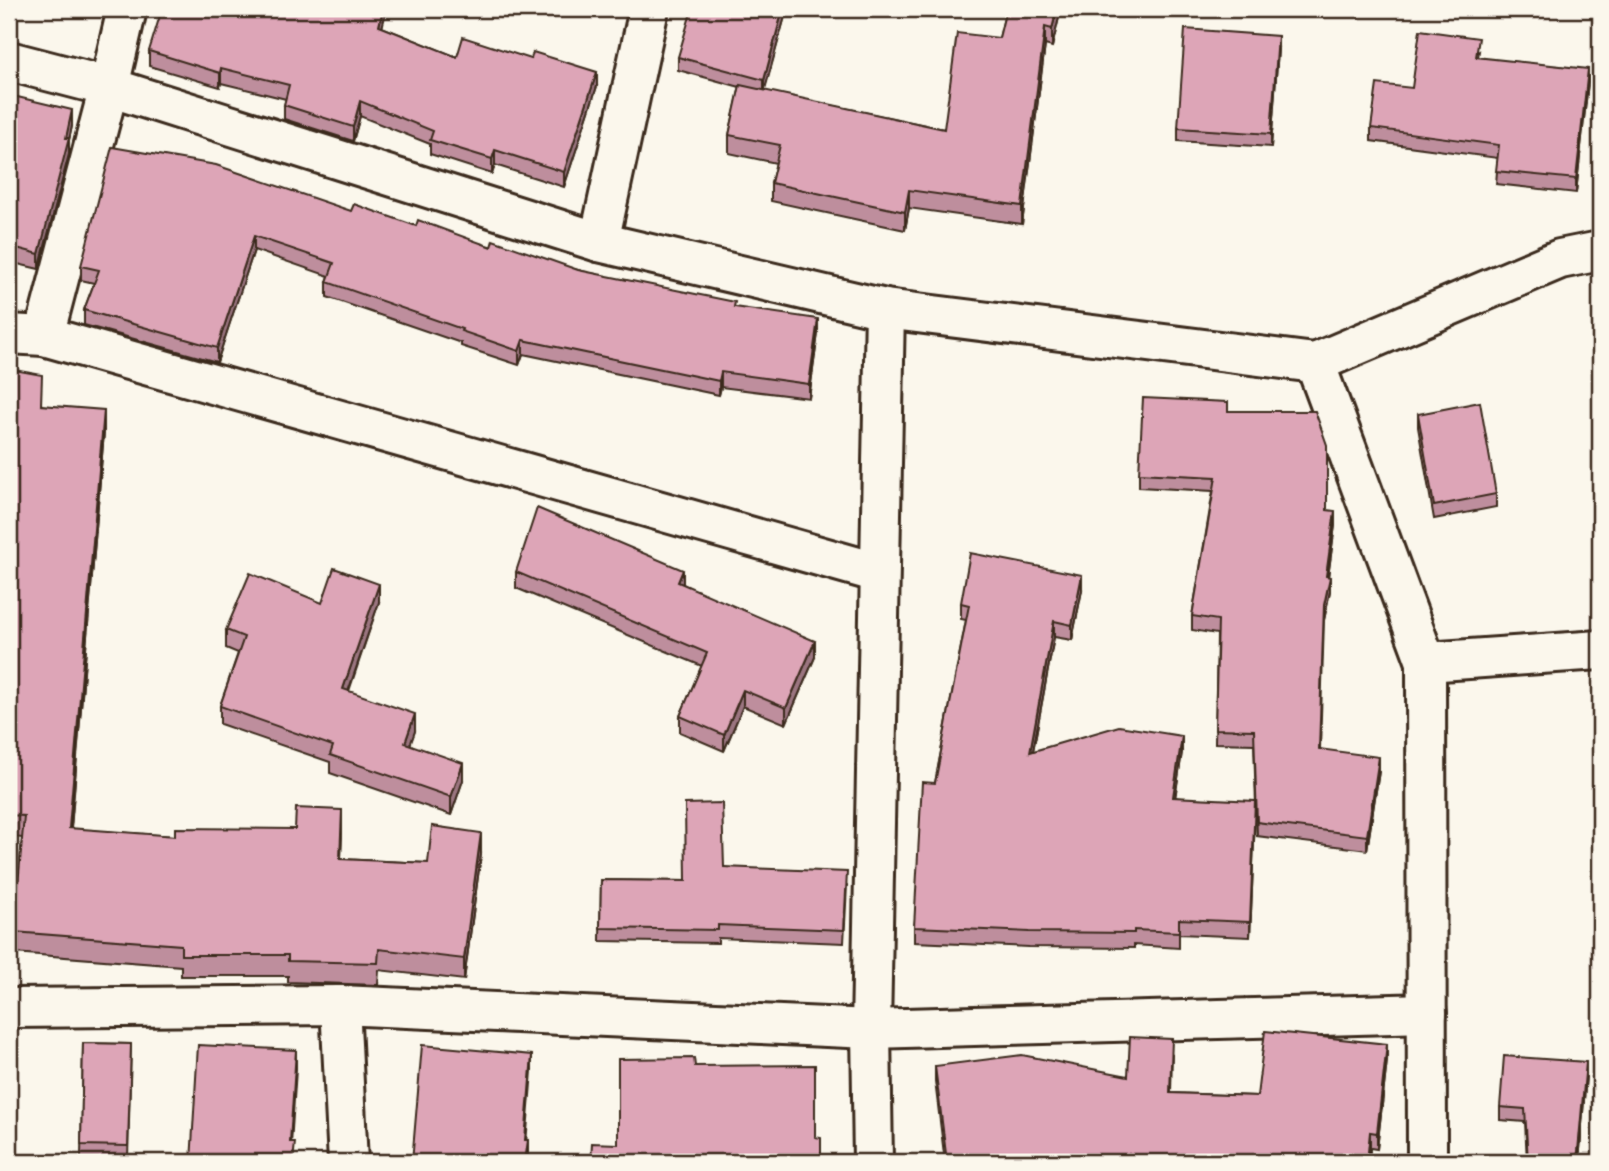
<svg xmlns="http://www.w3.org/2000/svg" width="1609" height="1171" font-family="'Gochi Hand',sans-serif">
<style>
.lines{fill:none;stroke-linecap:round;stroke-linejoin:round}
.minor-casing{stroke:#3b2a1e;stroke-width:44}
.minor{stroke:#fbf7ec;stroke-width:38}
.wall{fill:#be8e9d;stroke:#3b2a1e;stroke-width:2}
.shaded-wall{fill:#9b7480;stroke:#3b2a1e;stroke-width:2}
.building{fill:#dda5b7;stroke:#3b2a1e;stroke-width:2}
</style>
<rect width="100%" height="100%" fill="#fbf7ec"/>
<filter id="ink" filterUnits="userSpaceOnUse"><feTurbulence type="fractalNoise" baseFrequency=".0143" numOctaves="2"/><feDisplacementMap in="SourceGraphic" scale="14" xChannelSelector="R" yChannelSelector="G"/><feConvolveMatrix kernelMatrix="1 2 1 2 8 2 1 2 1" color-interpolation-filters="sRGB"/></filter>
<g filter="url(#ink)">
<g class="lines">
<defs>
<g id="minor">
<path d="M9 61 109 87 599 242 885 309 1315 363 1560 259 1600 251"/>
<path d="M599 242 649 9"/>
<path d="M9 334 44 336 879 573"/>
<path d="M44 336 109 87 127 9"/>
<path d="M1315 363 1426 662 1427 1162"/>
<path d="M1426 662 1600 650"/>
<path d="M340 1005 348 1162"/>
<path d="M9 1008 340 1005 871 1029 1427 1013"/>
<path d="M873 1162 871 1029 885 309"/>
</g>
</defs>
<use href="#minor" class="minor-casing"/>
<use href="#minor" class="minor"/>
</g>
<g class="wall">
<path d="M386 9 382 27 457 57 597 86 564 187 495 165 492 174 430 154V144L360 116 353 141 284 119V105L286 99 221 83 220 87 149 66V51Z"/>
<path d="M724 9H787L764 91 944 129 999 38 1006 9H1061L1052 47 1045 45 1022 224 909 208 905 230 771 201V183L776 163 729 153V135L740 87 678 70V57L724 11Z"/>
<path d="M1278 49 1271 147 1178 141V128Z"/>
<path d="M1479 51 1478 57 1588 82 1576 193 1496 184 1498 158 1371 141V128L1412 88Z"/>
<path d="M9 95 72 126 69 140V154L39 269 9 262Z"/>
<path d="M351 211 416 226 578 270 735 307 818 333 809 398 721 387 719 395 523 354 519 365 461 346V343L327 297V282L329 276 254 250 217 362 84 325V310L94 283 81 280V266Z"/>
<path d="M9 369 42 405 104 432 71 829 175 836 342 832 341 859 428 863 481 854 464 980 379 970 378 985 288 982V976H181V966L14 953V932L22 838 9 836Z"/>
<path d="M1228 411 1327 510 1335 525 1328 577 1330 591 1324 620 1320 749 1379 771 1367 850 1257 836 1254 744 1215 743 1217 634 1192 630V616L1213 491 1139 487V473Z"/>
<path d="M1418 414 1496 494V507L1434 519 1418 427Z"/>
<path d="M516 572 683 584 815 657 786 724 743 706 724 751 680 732V716L702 666 516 588Z"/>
<path d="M1082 590 1072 640 1054 637 1033 751 1182 752 1175 797 1255 816 1250 937 1179 934V948L1134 945V948L1029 947 914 942V927L935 783 966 620 961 619V603Z"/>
<path d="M379 602 349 691 415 731 410 744 463 780 451 815 330 773V762L220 724V706L238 653 226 648V630L322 603Z"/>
<path d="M724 867 847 885 844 943 718 938V943L600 941 601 880 686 881Z"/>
<path d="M83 1043 131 1044 128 1159 81 1158Z"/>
<path d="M1172 1055 1171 1093 1257 1096 1387 1060 1377 1149 1370 1148 1369 1162H945L935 1081V1066L1128 1076Z"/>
<path d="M9 1069 17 1142V1158L9 1159Z"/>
<path d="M1586 1075 1579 1162H1527L1525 1122 1500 1120V1107Z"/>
</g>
<g class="shaded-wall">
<path d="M383 9H386V12L379 40V26Z"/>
<path d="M783 9H787L764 93V80Z"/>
<path d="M1057 9H1061L1052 47V29Z"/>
<path d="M1045 27V45L1022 224V206Z"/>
<path d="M1278 36V49L1271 147V134Z"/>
<path d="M221 68V83L220 87V73Z"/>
<path d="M1588 69V82L1576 193V179Z"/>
<path d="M597 72V86L564 187V172Z"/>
<path d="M360 101V116L353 141V127Z"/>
<path d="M72 110V126L69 140V154L39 269V254Z"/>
<path d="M495 150V165L492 174V159Z"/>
<path d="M909 190V208L905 230V212Z"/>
<path d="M254 236V250L217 362V348Z"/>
<path d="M818 319V333L809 398V384Z"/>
<path d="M523 340V354L519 365V351Z"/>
<path d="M721 372V387L719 395V381Z"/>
<path d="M104 410V432L69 850V828Z"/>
<path d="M1335 511V525L1326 591V576Z"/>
<path d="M683 570V586L678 582Z"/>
<path d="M1082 575V590L1072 640V625Z"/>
<path d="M1330 577V591L1324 620V605Z"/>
<path d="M379 584V602L343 706V689Z"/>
<path d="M1054 621V637L1030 767V752Z"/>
<path d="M815 641V657L786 724V708Z"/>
<path d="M743 690V706L724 751V735Z"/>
<path d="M415 714V731L405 760V743Z"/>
<path d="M1182 736V752L1173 812V797Z"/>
<path d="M1379 757V771L1367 850V836Z"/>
<path d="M463 763V780L451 815V797Z"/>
<path d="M1255 801V816L1250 937V922Z"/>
<path d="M342 810V832L340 881V859Z"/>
<path d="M481 833V854L464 980V959Z"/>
<path d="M1387 1044V1060L1377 1149V1133Z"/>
<path d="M296 1050V1069L290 1160V1142Z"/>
<path d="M532 1055V1071L525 1156V1140Z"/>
<path d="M1586 1062V1075L1579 1162H1577Z"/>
<path d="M1370 1132V1148L1369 1162H1367Z"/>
<path d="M528 1140V1162H525Z"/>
</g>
<g class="building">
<path d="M162 9H383L379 26 457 57 463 37 531 59 533 52 597 72 564 172 495 150 492 159 430 140 433 131 360 101 353 127 284 105 289 85 221 68 220 73 149 51Z"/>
<path d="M692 9H717L724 11V9H783L764 80 678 57Z"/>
<path d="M1006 9H1057L1052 29 1045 27 1022 206 909 190 905 212 771 183 780 145 729 135 740 85 944 129 957 33 999 38Z"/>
<path d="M1185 29 1278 36 1271 134 1178 128Z"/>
<path d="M1420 30 1479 38 1476 57 1588 69 1576 179 1496 171 1499 145 1371 128 1377 84 1412 88Z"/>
<path d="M9 95 72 110 66 138H69L39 254 9 246Z"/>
<path d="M112 147 216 165 351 211 354 204 416 226 418 220 491 247 493 240 578 270 735 302 734 307 818 319 809 384 721 372 719 381 523 340 519 351 461 331 462 329 327 282 334 263 254 236 217 348 84 310 99 270 81 266Z"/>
<path d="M9 369 42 375 41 405 104 410 69 828 175 836V828L295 829 296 808 342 810 340 859 428 863 432 826 481 833 464 959 379 949 378 963 288 961V955H181V945L14 932 24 816 9 815Z"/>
<path d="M1143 398 1228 402V411H1315L1327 445V510L1335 511 1326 576 1330 577 1324 605 1319 749 1379 757 1367 836 1257 822 1254 730 1215 729 1218 620 1192 616 1216 477 1139 473Z"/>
<path d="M1480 402 1496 494 1434 506 1418 414Z"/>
<path d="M537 508 683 570 678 582 815 641 786 708 743 690 724 735 680 716 707 653 516 572Z"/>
<path d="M970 553 1082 575 1072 625 1054 621 1030 752 1119 726 1182 736 1173 797 1255 801 1250 922 1179 919V932L1134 930V933L1029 932 914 927 922 782 935 783 969 605 961 603Z"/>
<path d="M334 568 379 584 343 689 415 714 405 743 463 763 451 797 330 755 333 746 220 706 244 637 226 630 250 573 322 603Z"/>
<path d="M722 803 724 867 847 872 844 930 718 925V930L600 928 601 880 686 881 685 804Z"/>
<path d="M1265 1031 1387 1044 1377 1133 1370 1132 1367 1162H947L935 1066 1022 1055 1128 1076 1130 1037 1172 1039 1170 1093 1257 1096Z"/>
<path d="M83 1043 131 1044 128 1146 81 1145Z"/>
<path d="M198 1045 296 1050 290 1142H295L293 1162H191Z"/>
<path d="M422 1045 532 1055 525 1140H528L525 1162H412Z"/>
<path d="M1504 1056 1586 1062 1577 1162H1528L1525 1109 1500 1107Z"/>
<path d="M694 1058 695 1066 815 1065V1137L821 1138V1162H591L592 1143 618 1144V1059Z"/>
<path d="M9 1069H12L17 1142 9 1143Z"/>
</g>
</g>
<rect width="1609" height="1171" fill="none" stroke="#fbf7ec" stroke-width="35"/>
<rect x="18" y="18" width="1574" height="1136" fill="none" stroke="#3b2a1e" stroke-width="2.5" filter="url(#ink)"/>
</svg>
